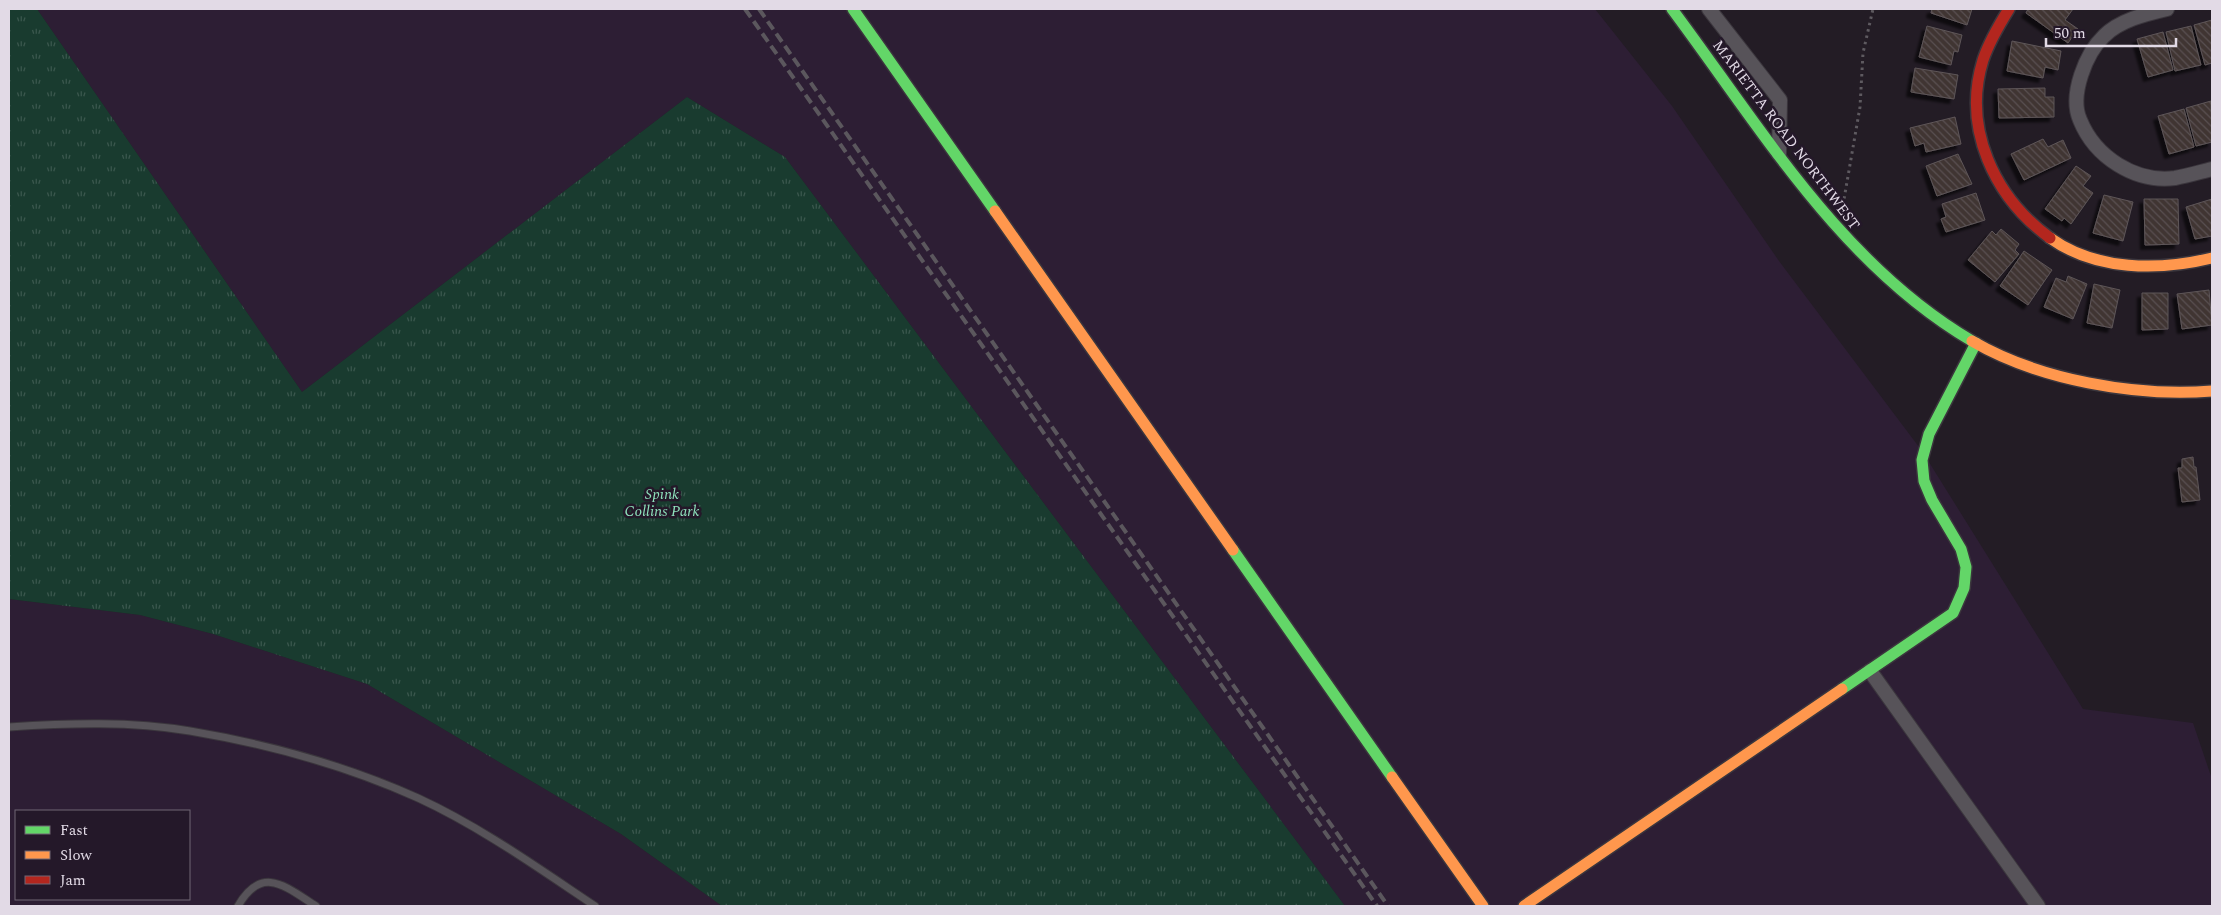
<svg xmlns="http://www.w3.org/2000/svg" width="2221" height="915" font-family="Spectral,serif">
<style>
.built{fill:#2d1e34;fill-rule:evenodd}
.park{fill:url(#park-tufts)}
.building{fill:url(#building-back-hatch);stroke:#5e5658;filter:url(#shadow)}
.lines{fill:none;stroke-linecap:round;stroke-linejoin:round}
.lane-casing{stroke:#3b363d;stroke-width:9}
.street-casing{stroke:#3b363d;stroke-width:16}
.fast-casing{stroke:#3b363d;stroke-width:14}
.slow-casing{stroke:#3b363d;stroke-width:14}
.jam-casing{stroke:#3b363d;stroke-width:14}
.path{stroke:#5e5a60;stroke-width:3;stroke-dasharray:2.5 4;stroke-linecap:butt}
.lane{stroke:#575359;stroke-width:7}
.street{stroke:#575359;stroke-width:14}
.fast{stroke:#63d668;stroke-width:11}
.slow{stroke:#ff974d;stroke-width:11}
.jam{stroke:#b3261e;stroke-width:11}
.rail{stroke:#5b575d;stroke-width:4;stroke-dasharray:10 5;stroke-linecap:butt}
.labels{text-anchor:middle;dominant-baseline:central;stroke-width:5;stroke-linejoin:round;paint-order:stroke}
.street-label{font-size:15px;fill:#e2dae6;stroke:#241829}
.park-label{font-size:15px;font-style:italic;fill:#8ee2bc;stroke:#241829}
</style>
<defs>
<pattern id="park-tufts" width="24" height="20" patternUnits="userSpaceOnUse" patternTransform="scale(1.25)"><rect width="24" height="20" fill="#193b2f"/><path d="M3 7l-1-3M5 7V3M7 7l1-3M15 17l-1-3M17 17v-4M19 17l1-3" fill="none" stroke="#3a574d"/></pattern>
<pattern id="building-back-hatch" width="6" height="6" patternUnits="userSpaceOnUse" patternTransform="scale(1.25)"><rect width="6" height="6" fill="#3f3433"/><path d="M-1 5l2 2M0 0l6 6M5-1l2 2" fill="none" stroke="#5a5151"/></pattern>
<filter id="shadow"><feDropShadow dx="-4.5" dy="4.5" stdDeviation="1" flood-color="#0009"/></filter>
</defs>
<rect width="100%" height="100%" fill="#231c25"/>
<g class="built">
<path d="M37 9H1595L1672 106 1779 261 1922 451 2083 709 2193 723 2212 779V906H1345L785 157 687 97 302 392Z"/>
<path d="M9 599 140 615 213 634 367 684 621 834 722 906H9ZM16 811H189V899H16Z"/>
</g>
<path class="park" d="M9 9H37L302 392 687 97 785 157 1345 906H722L621 834 367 684 213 634 140 615 9 599Z"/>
<g class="building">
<path d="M1932 9H1972L1967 25 1931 13Z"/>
<path d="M2028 9H2073L2065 20 2078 29 2068 43 2026 13Z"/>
<path d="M2212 20V63L2205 65 2194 25Z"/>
<path d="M1927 26 1962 35 1958 52 1954 51 1951 65 1919 57Z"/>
<path d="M2191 26 2201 65 2175 71 2166 32Z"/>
<path d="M2163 32 2173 70 2148 77 2137 39Z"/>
<path d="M2012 41 2061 51 2058 70 2045 67 2043 78 2007 71Z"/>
<path d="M1915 68 1958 75 1954 99 1911 92Z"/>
<path d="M2045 88V97H2054V117L1999 118 1998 89Z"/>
<path d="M2211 101 2212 142 2196 146 2186 108Z"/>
<path d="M2184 109 2194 147 2169 154 2158 116Z"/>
<path d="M1955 117 1961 144 1926 152 1924 143 1915 146 1910 128Z"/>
<path d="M2043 139 2048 147 2063 140 2071 158 2024 180 2011 154Z"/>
<path d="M1958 154 1972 184 1937 196 1926 166Z"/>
<path d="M2076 166 2091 176 2083 186 2093 193 2071 224 2064 218 2062 221 2045 209Z"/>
<path d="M1976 193 1985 220 1946 232 1941 219 1946 217 1942 204Z"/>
<path d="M2104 195 2133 202 2123 241 2093 233Z"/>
<path d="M2144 199H2178L2179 244 2145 245Z"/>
<path d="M2212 199V236L2195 239 2186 207Z"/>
<path d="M2001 229 2019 244 2015 250 2019 254 1995 282 1968 260 1992 231 1996 235Z"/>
<path d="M2024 251 2052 270 2028 305 2000 286Z"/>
<path d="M2068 276 2087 284 2073 319 2044 307 2056 278 2066 282Z"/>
<path d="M2094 284 2120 290 2112 328 2087 323Z"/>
<path d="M2209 290 2212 325 2182 329 2177 294Z"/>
<path d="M2142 293H2168V329L2142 330Z"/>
<path d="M2193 457 2194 467H2196L2200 500 2182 502 2178 468H2182V459Z"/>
</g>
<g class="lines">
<defs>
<g id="lane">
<path d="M9 727C68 723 131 721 190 731 267 744 347 766 418 798 481 827 538 868 595 906"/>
<path d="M238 906C262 864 286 887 316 906"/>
</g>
<g id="street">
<path d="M1709 9 1780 100 1779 154"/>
<path d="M2167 9C2146 14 2120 20 2104 36 2086 53 2069 95 2080 120 2095 157 2135 183 2175 178 2187 176 2200 172 2212 169"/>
<path d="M1870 671 2038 906"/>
</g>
<g id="fast">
<path d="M853 9 995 211"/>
<path d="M1672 9C1761 128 1841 264 1972 341"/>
<path d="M1233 550 1392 777"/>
<path d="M1842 689 1953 613 1964 588 1966 567 1961 549 1932 500 1924 481 1922 460 1929 434 1976 343"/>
</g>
<g id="slow">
<path d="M995 211 1233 550"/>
<path d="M2050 238C2096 271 2159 271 2212 258"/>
<path d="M1972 341C2039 380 2135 397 2212 391"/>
<path d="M1392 777 1483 906"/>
<path d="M1524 906 1842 689"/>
</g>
<path id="jam" d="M2009 9C1999 25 1989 42 1983 60 1962 128 1994 197 2050 238"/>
</defs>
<use href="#lane" class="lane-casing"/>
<use href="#street" class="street-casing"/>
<use href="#fast" class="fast-casing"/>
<use href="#slow" class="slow-casing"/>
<use href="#jam" class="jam-casing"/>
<path class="path" d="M1843 205 1860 107 1863 53 1873 9"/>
<use href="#lane" class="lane"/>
<use href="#street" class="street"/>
<use href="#fast" class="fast"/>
<use href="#slow" class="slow"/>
<use href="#jam" class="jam"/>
<g class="rail">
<path d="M745 9 1377 906"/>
<path d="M759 9 1388 906"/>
</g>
</g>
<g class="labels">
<g class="street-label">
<text transform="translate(1786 135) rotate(53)">MARIETTA ROAD NORTHWEST</text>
</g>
<g class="park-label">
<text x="662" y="494">Spink<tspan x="662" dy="17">Collins Park</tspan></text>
</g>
</g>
<rect width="2221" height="915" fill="none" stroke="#e2dae6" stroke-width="20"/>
<rect x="15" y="810" width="175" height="90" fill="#241829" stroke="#706675"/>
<rect x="25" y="826" width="25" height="8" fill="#63d668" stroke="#706675"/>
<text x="60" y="835" font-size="15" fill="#e2dae6">Fast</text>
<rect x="25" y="851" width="25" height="8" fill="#ff974d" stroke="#706675"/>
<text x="60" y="860" font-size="15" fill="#e2dae6">Slow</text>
<rect x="25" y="876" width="25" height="8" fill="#b3261e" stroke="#706675"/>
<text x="60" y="885" font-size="15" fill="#e2dae6">Jam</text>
<path d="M2046 38v8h130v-8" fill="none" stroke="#e2dae6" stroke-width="2.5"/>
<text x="2054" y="38" font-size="15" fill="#e2dae6" stroke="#241829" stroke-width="4" paint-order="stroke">50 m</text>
</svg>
